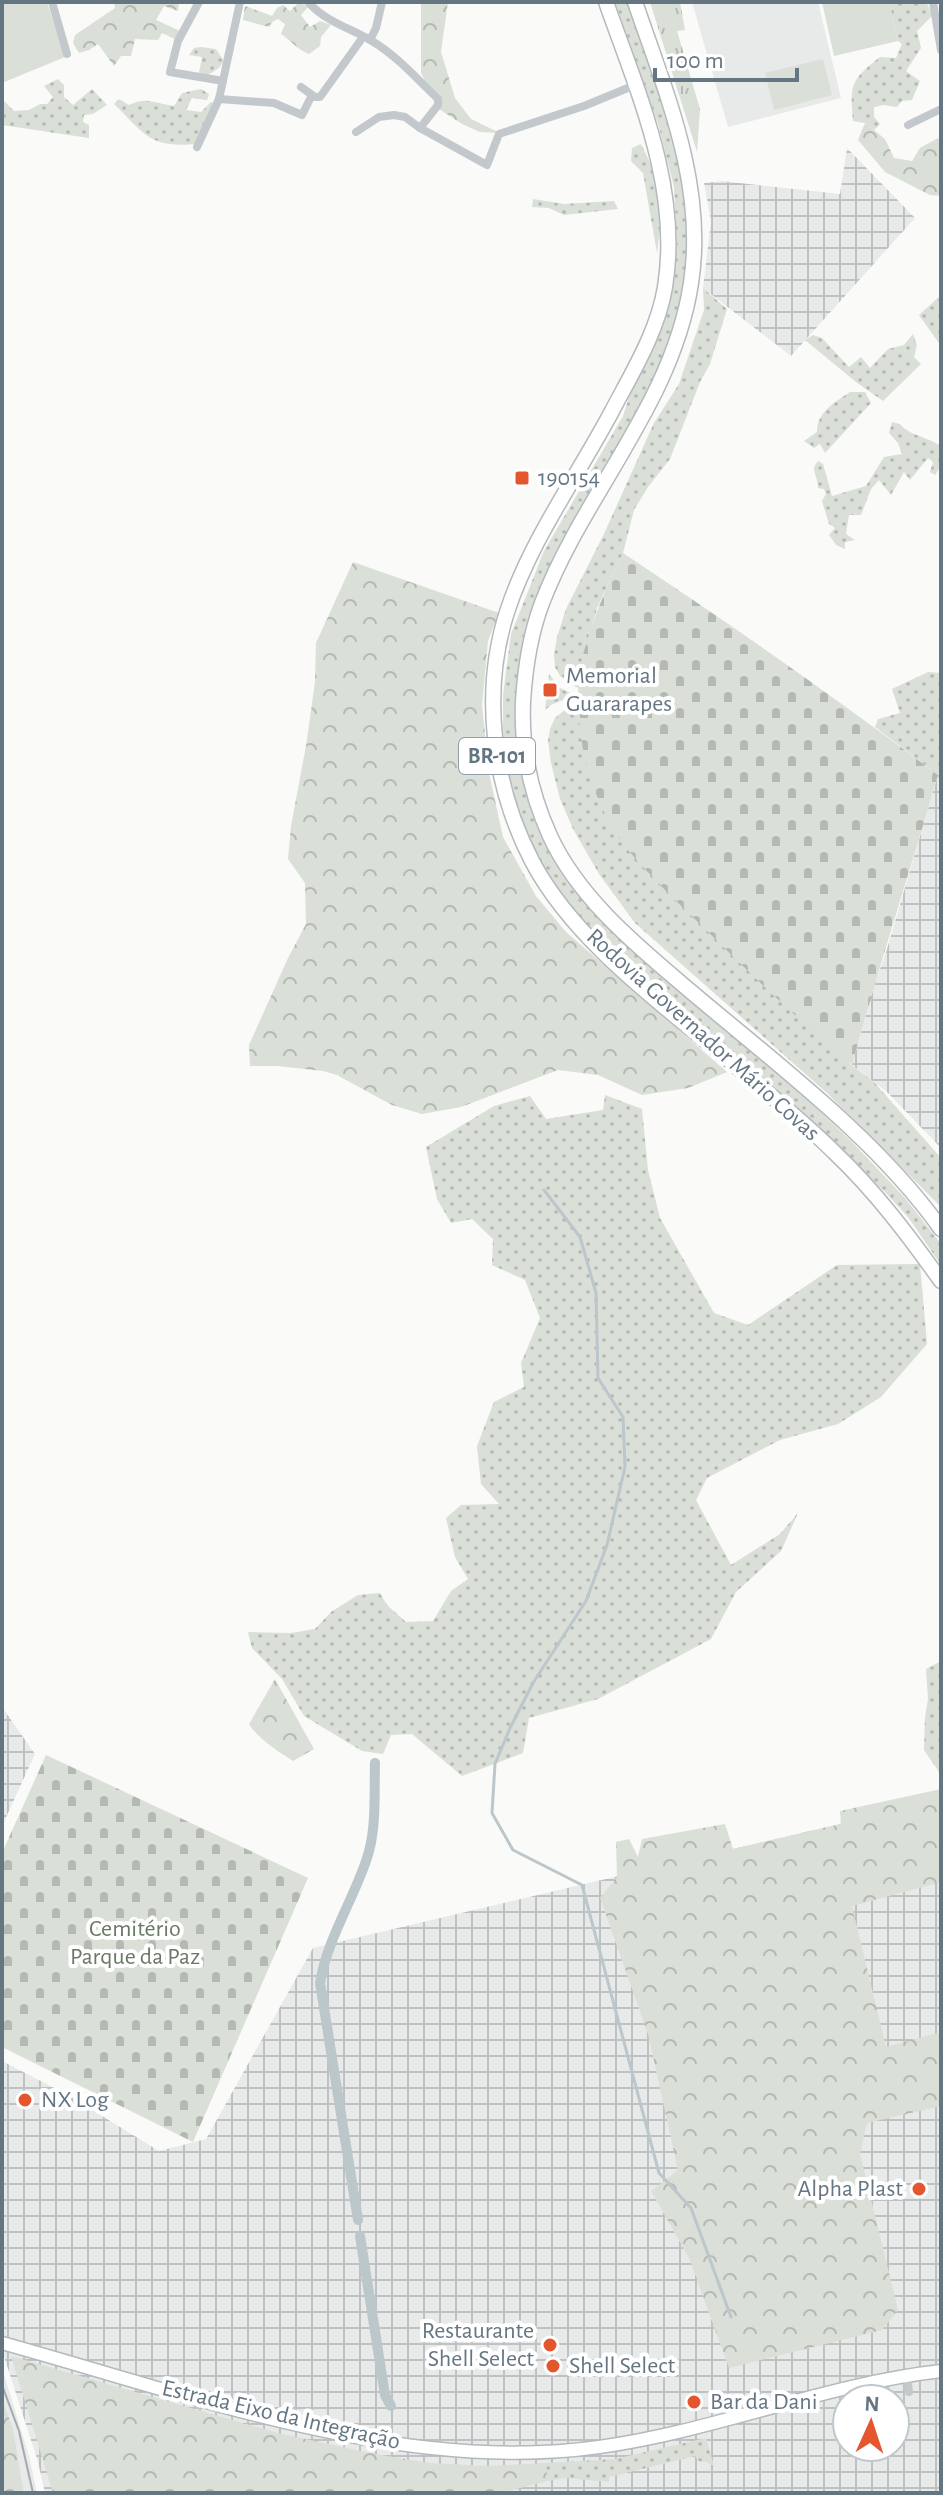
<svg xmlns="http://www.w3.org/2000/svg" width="943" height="2495" font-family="'Alegreya Sans',sans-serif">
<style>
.built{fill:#e8e9e9}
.industrial{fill:url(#industrial-grid);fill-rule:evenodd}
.grass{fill:url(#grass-dots)}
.forest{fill:url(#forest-crowns)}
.cemetery{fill:url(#cemetery-stones)}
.park{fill:url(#park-tufts)}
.pitch{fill:#dadfd7}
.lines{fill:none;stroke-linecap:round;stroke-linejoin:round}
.stream{stroke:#bbc7cb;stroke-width:3}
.canal{stroke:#bbc7cb;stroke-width:10}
.secondary-casing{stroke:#b3babf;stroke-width:15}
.trunk-casing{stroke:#b4b9bd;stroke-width:17}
.minor{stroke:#c3c8cc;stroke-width:8}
.secondary{stroke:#fff;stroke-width:12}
.trunk{stroke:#fff;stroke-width:14}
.tram{stroke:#a2aab0;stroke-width:2}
.poi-dot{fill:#e4572e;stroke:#fff;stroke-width:3}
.labels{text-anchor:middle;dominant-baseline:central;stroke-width:8;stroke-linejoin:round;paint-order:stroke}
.shield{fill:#fff;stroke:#939fa8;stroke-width:2}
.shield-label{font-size:22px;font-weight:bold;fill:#657683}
.poi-label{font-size:24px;fill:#657683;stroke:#fff;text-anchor:start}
.street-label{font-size:24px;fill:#657683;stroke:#fff}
.park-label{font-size:24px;fill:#687a64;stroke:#fff}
</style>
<defs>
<pattern id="industrial-grid" width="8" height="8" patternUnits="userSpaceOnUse" patternTransform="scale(2)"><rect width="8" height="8" fill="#e8e9e9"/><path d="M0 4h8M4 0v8" fill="none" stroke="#c0c1c2"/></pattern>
<pattern id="grass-dots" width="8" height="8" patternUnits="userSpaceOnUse" patternTransform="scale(2)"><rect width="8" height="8" fill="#dadfd7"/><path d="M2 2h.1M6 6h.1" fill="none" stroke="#b4b9b4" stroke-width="1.8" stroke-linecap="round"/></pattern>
<pattern id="forest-crowns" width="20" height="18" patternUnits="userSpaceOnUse" patternTransform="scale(2)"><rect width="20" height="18" fill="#dadfd7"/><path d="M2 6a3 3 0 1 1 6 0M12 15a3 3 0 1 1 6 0" fill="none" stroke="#b4b9b4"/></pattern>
<pattern id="cemetery-stones" width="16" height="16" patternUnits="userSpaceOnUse" patternTransform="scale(2)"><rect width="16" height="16" fill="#dadfd7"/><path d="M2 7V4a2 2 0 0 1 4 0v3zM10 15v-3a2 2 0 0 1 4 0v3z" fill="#b4b9b4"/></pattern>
<pattern id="park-tufts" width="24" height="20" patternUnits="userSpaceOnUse" patternTransform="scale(2)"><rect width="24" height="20" fill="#dadfd7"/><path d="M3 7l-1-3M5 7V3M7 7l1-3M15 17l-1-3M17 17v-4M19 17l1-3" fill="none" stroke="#b4b9b4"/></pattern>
</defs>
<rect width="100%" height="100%" fill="#fafaf8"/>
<g class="built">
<path d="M692 2H818L841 98 728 127Z"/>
<path d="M2 2368 29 2456 37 2493H24L13 2428 2 2400Z"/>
</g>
<g class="industrial">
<path d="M847 148 915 218 791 356 703 288 711 221 704 183 722 181 840 194Z"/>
<path d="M941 771V1148L887 1092 852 1065 874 986 887 949 938 775Z"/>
<path d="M2 1707 35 1754 2 1826Z"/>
<path d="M941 1800V2493H45L38 2462 2 2350V2061L68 2095 159 2151 206 2139 313 1948ZM847 2399H895V2447H847Z"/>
</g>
<g class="grass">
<path d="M615 2H629L677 145 690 240 684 296 664 363 571 532 523 671 541 824 615 929 654 970 789 1082 852 1142 906 1199 941 1244V1265L908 1217 884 1191 598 936 569 906 528 843 518 818 505 759 503 729V695L511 634 544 551 623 416 677 247 674 187 659 127Z"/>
<path d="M889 2H924L928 5 932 16 917 31 921 48 906 71 920 81 912 100 902 101 897 107 883 105 874 107V117L880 124 874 130 865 123 853 121C850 84 850 81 880 57L896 58 902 44 898 41Z"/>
<path d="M201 47 216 49 224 61 219 68 208 75 199 73 202 57 189 55 194 48Z"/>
<path d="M58 79 64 85V97L73 105 92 89 107 105 93 114 84 115 83 122 89 125V138L2 125V103L5 102 14 111 29 110 40 104H47L53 97 44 86Z"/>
<path d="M201 89 209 94 207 100 192 98 186 110 201 112 211 102 215 104 197 144C149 148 146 135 114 104L119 99 129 105C147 96 156 104 174 106L182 93Z"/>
<path d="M641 144 656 175 660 230 657 253 643 173 631 161 632 148Z"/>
<path d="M533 199 564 204 614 201 618 209 564 215 549 208 532 207Z"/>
<path d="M703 288 727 309 710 364 700 382 670 459 648 487 634 510 623 553 597 608 583 656 579 688 576 687 560 676 555 667 554 655 557 637 566 609 603 536 654 423 679 384 704 310Z"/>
<path d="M941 295V346L919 315Z"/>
<path d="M913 334 917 345 914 357 921 364 883 401 856 382 805 340 813 335 822 338 849 367 861 357 870 368 888 349 904 345Z"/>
<path d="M850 392H865L871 403 825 453 820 444 814 448 804 441 817 432C817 412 835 402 850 392Z"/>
<path d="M892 422 900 424C908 435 928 437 941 446V466L935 475 930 472 933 462 928 458 910 480 904 472 891 495 879 480 871 489 861 515H849L846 534 855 540 845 542V549L836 545 829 535 835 528 829 524 822 501 826 494 824 489 818 488C818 479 814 475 814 467L818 461 823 464 832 496 866 486 884 457 902 454 898 443 889 433Z"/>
<path d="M928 672 941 673V771L938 775 875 727 878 719 900 713 892 689Z"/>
<path d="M549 674 560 688 575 695 551 705 545 710Z"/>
<path d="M579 704 580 724 850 1064 874 1082 941 1158V1207L828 1094 635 923 599 874 573 829 560 799 551 763 548 741 550 729 555 718 566 709Z"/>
<path d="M605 1095 642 1109 648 1170 660 1218 714 1313 748 1325 837 1265 920 1264 927 1344 881 1397 838 1424 780 1440 707 1478 696 1500 731 1565 780 1534 798 1513 781 1551 736 1592 711 1639 598 1699 529 1718 523 1753 462 1776 412 1734 391 1735 383 1754 362 1751 304 1716 282 1679 252 1648 248 1632 291 1633 315 1629 331 1612 358 1595 380 1593 387 1605 406 1622 433 1621 451 1591 468 1579 455 1557 446 1518 461 1505 499 1504 481 1484 477 1446 494 1402 524 1387 521 1363 540 1318 525 1280 492 1265 493 1239 472 1219 451 1223 437 1199 426 1147 494 1106 530 1096 546 1119 603 1110Z"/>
<path d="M941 1661V1775L924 1750 925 1717 928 1699 926 1669Z"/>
<path d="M706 2438 714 2466 706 2462 698 2461 695 2456 609 2477V2482L565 2478 547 2481 546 2463 615 2459Z"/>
</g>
<g class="forest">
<path d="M114 2H179L178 11 164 6 156 20 180 31 175 39 162 33 158 40 135 39 131 56H121L114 66 98 44 89 50 79 53 73 43 75 35 115 8Z"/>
<path d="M299 2 308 7 301 15 310 27 320 21 331 25 321 37 320 46 309 54C296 49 292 41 281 34L285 24 278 19 272 22 269 27 243 20 245 6 272 16 277 8 283 5 290 11Z"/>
<path d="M421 2H448L441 52 455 98 471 119 500 133 480 132 462 124 439 109 421 73Z"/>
<path d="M865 123 885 139 894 158 912 161 920 148 938 138 941 142V196L930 195 885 172 858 140Z"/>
<path d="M353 562 499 613 488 641 482 705 489 773 503 837 536 896 566 932 727 1072 688 1088 642 1095 598 1075 558 1070 461 1107 422 1114 392 1105 337 1075 323 1071 277 1066H250L249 1045 288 958 306 924 305 883 288 859 291 826 306 746 315 682 316 643Z"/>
<path d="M275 1679 314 1749 293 1761C278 1751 259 1740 249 1724Z"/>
<path d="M941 1789V1882L852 1906 886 2047 941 2032V2106L867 2123 860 2154 898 2310 882 2330 729 2368 689 2258 651 2191 678 2170 648 2034 600 1898 617 1877 616 1842 629 1839 638 1857 642 1839 725 1824 733 1849 841 1824 840 1811Z"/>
<path d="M11 2356 278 2433 370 2453 429 2463 487 2466 546 2463 547 2481 501 2493H53Z"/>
<path d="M2 2400 13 2428 24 2493H2Z"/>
</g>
<g class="cemetery">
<path d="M623 553C730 624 835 697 938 775 910 872 878 968 852 1065 801 1022 752 976 705 929 679 904 652 878 628 850 588 801 568 717 583 655 592 619 607 586 623 553Z"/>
<path d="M46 1755 308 1878 193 2142 2 2047V1853Z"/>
</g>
<path class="park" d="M650 2H680L685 30 677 31 700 109 697 152Z"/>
<g class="pitch">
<path d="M2 2H47L65 57 2 83Z"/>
<path d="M822 2H889L898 41 834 56Z"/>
<path d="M823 59 832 95 774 110 765 73Z"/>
</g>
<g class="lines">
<path class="stream" d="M544 1190 580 1237 596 1293 598 1378 623 1417 625 1467 607 1545 586 1601 533 1683 510 1728 495 1764 492 1813 513 1850 582 1885 659 2173 691 2208 731 2317"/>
<g class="canal">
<path d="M358 2220 320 1983C327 1940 352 1902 366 1861 377 1831 374 1795 375 1763"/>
<path d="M360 2236 385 2395 391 2406"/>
</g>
<defs>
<path id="secondary" d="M2 2343C190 2395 403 2475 599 2447 715 2431 825 2384 941 2371"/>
<g id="trunk">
<path d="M606 2C638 93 681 188 665 287 658 331 632 373 612 411 577 477 530 541 507 612 481 693 493 786 532 861 578 949 682 1018 756 1083 783 1106 810 1128 835 1153 875 1191 909 1236 941 1281"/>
<path d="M635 2C666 93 706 185 691 283 673 403 584 493 542 603 530 635 525 668 523 702 521 748 531 794 550 836 580 901 641 949 695 995 778 1065 879 1141 941 1229"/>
</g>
</defs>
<use href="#secondary" class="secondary-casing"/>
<use href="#trunk" class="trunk-casing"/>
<g class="minor">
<path d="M52 2 67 54"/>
<path d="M199 2 178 41 170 72 223 81"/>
<path d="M308 2C326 22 350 28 372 41 397 56 417 79 438 99V105L420 128"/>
<path d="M933 2 941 50"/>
<path d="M370 40 376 28 382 2"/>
<path d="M301 87 315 97H320L363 37"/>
<path d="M219 99 274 103 302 115 312 95"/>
<path d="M908 125 941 109"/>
<path d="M356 132 379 117 394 115 405 117 420 128 487 165 499 134 584 106 635 85"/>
<path d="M197 147 219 99 240 2"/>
<path d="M907 2376 909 2392"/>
</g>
<use href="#secondary" class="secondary"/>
<use href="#trunk" class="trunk"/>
<path class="tram" d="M2 2385 19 2431 33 2493"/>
</g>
<g class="poi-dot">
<rect x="514" y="470" width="16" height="16" rx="4"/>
<rect x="542" y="682" width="16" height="16" rx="4"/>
<circle cx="25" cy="2100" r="8"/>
<circle cx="919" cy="2189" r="8"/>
<circle cx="550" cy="2345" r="8"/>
<circle cx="553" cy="2366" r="8"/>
<circle cx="694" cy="2402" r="8"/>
</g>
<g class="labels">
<rect class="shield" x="459" y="738" width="76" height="36" rx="6"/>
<g class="shield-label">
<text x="497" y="756">BR-101</text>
</g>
<g class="poi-label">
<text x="538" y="478">190154</text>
<text x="566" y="676">Memorial<tspan x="566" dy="28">Guararapes</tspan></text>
<text x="41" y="2100">NX Log</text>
<text x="903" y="2189" text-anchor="end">Alpha Plast</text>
<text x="534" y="2331" text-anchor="end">Restaurante<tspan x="534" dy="28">Shell Select</tspan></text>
<text x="569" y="2366">Shell Select</text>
<text x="710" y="2402">Bar da Dani</text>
</g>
<g class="street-label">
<text transform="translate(703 1035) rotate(42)">Rodovia Governador Mário Covas</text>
<text transform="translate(281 2415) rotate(13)">Estrada Eixo da Integração</text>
</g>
<g class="park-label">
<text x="135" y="1929">Cemitério<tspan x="135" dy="28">Parque da Paz</tspan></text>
</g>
</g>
<rect width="943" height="2495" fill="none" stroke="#657683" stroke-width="8"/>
<g transform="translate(871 2423) rotate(3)"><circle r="38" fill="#ffffff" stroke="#c1c8cd" stroke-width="2"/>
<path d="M0-6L14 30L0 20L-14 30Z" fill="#e4572e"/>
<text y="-12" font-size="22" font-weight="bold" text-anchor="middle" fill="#657683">N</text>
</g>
<path d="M655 68v12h142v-12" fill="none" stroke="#657683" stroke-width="4"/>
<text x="667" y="68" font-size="24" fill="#657683" stroke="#ffffff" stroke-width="6" paint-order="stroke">100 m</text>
</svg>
